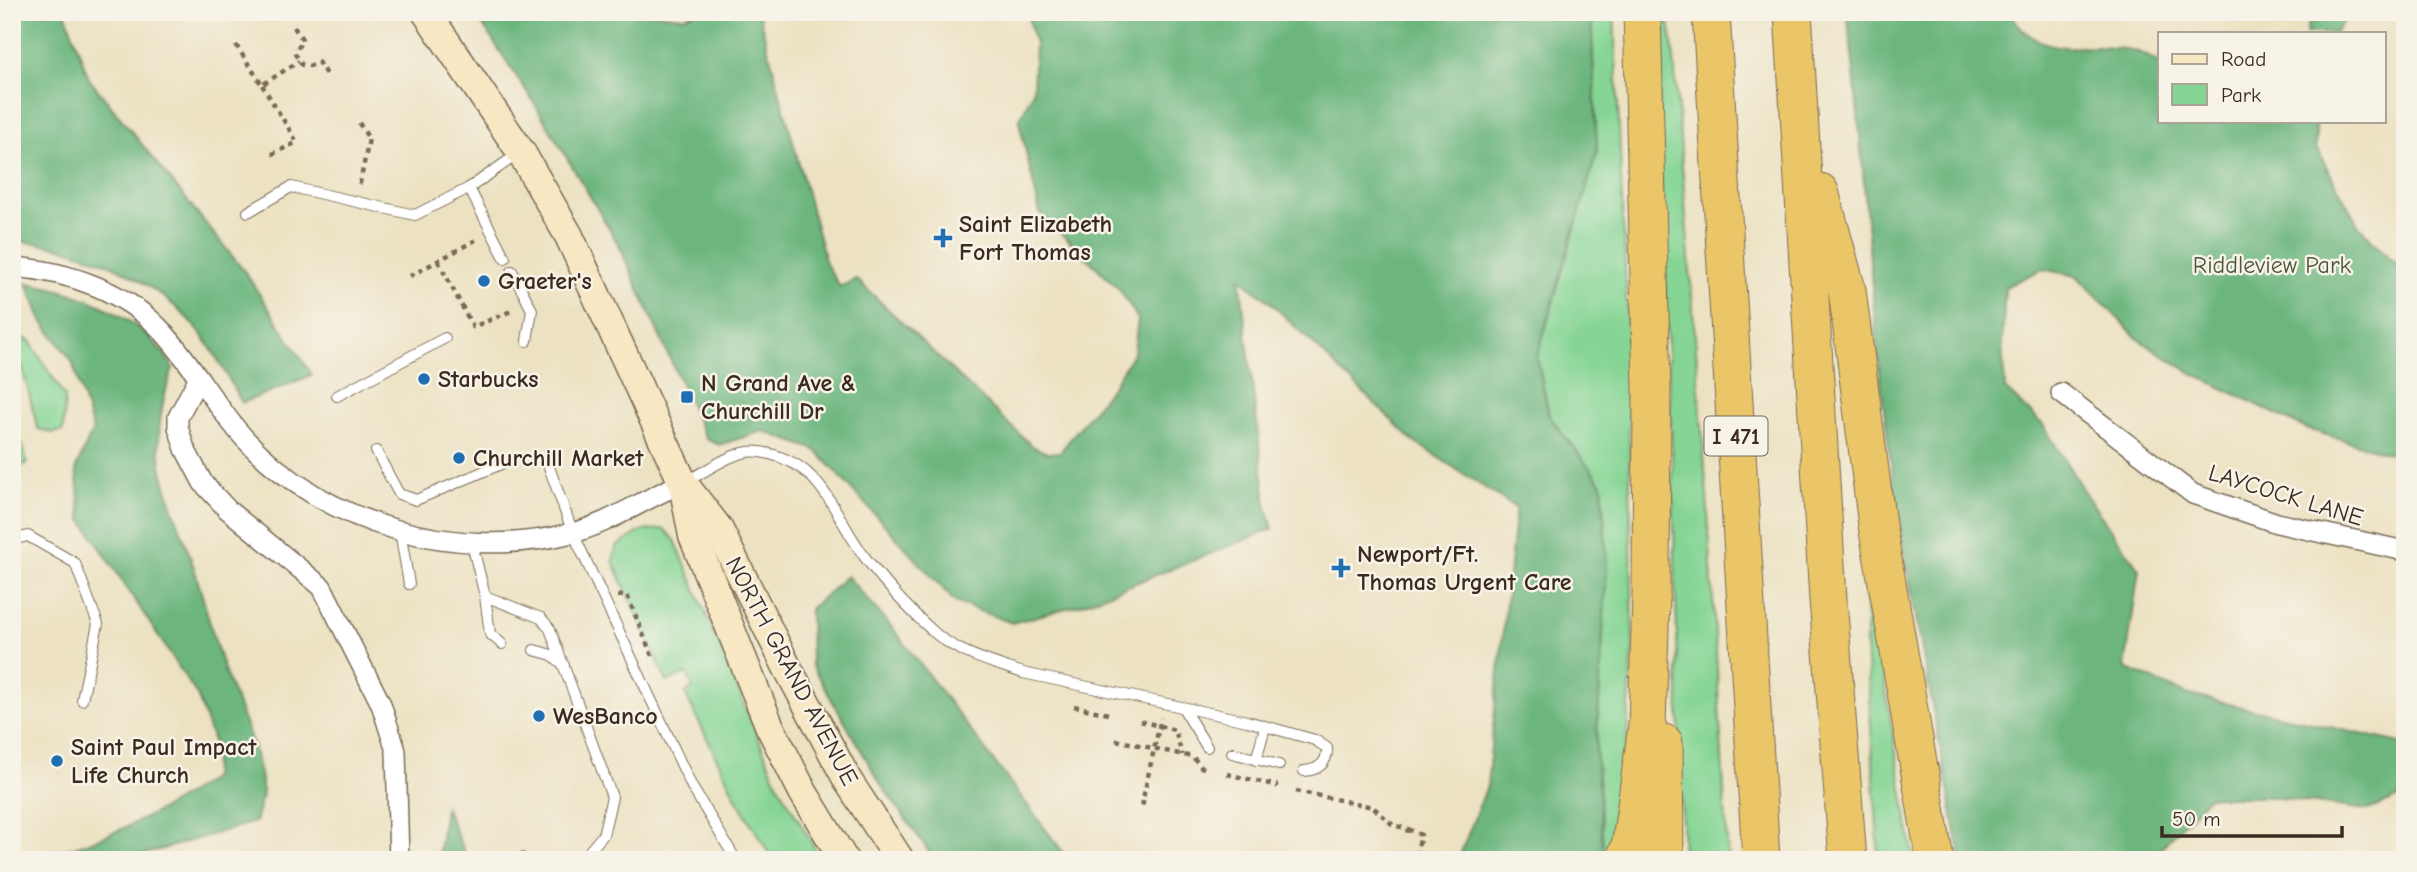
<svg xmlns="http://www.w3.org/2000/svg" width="2417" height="872" font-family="'Comic Neue',sans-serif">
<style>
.green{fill:#86d595;stroke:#60805a;stroke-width:2}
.forest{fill:#6cb67e;stroke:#54704e;stroke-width:2}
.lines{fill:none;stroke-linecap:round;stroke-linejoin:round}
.service-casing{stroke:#796a57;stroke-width:12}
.minor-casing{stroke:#796a57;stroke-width:22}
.secondary-casing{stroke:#796a57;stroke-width:31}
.motorway-casing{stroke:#796a57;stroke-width:39}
.path{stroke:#796a57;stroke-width:4.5;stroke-dasharray:5 5;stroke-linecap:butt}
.service{stroke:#fff;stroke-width:10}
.minor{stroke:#fff;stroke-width:19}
.secondary{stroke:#f7e8c3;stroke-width:28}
.motorway{stroke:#ebc669;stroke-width:37}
.poi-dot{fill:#1f6fb2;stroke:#f7f3e8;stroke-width:2.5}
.labels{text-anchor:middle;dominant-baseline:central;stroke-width:5;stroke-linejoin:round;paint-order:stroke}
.shield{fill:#f7f3e8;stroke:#73665b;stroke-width:2}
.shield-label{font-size:23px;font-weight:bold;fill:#3b2a1e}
.poi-label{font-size:24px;font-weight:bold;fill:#3b2a1e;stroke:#f7f3e8;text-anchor:start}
.park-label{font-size:24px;fill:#4e553c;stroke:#f7f3e8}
.street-label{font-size:24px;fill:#3b2a1e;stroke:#f7f3e8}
</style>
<rect width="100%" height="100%" fill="#f7f3e8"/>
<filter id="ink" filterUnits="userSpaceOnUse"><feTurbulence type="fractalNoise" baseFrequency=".0143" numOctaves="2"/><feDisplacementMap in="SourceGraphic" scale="14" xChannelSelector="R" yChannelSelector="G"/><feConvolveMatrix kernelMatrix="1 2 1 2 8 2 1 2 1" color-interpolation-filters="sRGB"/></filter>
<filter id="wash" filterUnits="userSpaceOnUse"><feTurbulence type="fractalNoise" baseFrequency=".00686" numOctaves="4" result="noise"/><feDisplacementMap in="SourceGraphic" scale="28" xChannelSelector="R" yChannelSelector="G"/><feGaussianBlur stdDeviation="1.57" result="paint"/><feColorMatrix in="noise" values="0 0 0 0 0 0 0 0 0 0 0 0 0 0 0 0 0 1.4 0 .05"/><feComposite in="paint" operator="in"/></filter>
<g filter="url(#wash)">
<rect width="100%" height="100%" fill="#ece2c2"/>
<g class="green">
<path d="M1591 12H1614L1627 313 1633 647 1623 793 1607 860H1604L1596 750 1607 566 1602 484 1549 416 1537 357 1597 152Z"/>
<path d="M1665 12H1668L1674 59 1707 496 1728 860H1683L1672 452 1658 114Z"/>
<path d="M12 334 29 340 65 397 63 431 53 433 38 429 21 363 12 365Z"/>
<path d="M22 443 27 464 12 468V446Z"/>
<path d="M664 529 675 540 778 785 822 860H773L738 802 685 693 693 688 687 673 667 682 613 561 616 547 641 531Z"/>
<path d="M1867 580 1914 860H1879L1866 644Z"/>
</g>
<g class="forest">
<path d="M12 12H65L89 79 245 272 312 375 242 403C228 379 215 350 197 329 153 277 80 244 12 241Z"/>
<path d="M474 12H641L684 17 696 12H758L826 264 840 287 856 279 1032 446 1047 453 1060 452 1114 384 1134 352 1138 319 1120 290 1040 213 1019 121 1033 91 1035 44 1027 12H1591L1597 152 1537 357 1549 416 1602 484 1607 566 1596 750 1604 860H1458L1487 786 1516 508 1413 441 1270 302 1240 278 1266 504 1273 529 1082 604 1012 623 955 602 816 450 763 431 719 445 706 439 619 245 533 101Z"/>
<path d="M1847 12H2010C2039 65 2088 39 2135 51 2143 53 2152 59 2160 63V121H2316V148L2359 226 2390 259 2405 266V458L2307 429 2192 373 2138 339 2077 276 2042 269 2005 287 2002 344 2005 389 2043 425 2086 495 2139 569 2125 668 2189 695 2405 744V779L2400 797 2368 810 2271 797H2208L2150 860H1961C1931 692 1894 524 1878 354 1867 240 1862 126 1847 12Z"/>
<path d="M2311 12H2351L2335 33H2306Z"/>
<path d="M27 283C81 292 145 317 173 368 142 454 168 488 194 568 205 603 213 640 226 675 240 713 259 750 262 791 262 801 257 813 255 822L125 860H28C97 844 155 817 213 778L215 747 197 695 81 518 76 468 93 430 72 361 42 321Z"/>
<path d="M847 576 894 630 1069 860H935L882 786 811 664 810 609Z"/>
<path d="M445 807 468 860H438Z"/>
</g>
</g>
<g filter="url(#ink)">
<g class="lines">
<defs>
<g id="service">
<path d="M469 188 505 258"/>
<path d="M248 212 291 187 415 215 469 188 518 154"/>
<path d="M512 271 532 310 527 341"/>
<path d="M337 396 445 338"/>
<path d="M376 451 399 494 416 500 506 462"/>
<path d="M549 467 573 533 692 787 736 860"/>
<path d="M687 481C707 471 736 448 760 452 825 462 832 515 867 560 887 586 911 612 936 634 960 654 994 663 1023 673L1247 721 1315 740 1327 748C1328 763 1318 770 1304 771"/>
<path d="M400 531 409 584"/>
<path d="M12 540 28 536 75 563 98 624 82 700"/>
<path d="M472 544 485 596 541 618 550 629 612 797 603 835 582 860"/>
<path d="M485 596 490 634 502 644"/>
<path d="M534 650 552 655 564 665"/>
<path d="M1183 708 1207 747"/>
<path d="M1232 753 1279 765"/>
<path d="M1256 760 1265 727"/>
<path d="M522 858 526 860"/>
</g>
<g id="minor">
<path d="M12 267C68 271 126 291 164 333 194 366 215 406 245 439 325 526 458 562 572 533 609 524 647 497 683 483"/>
<path d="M198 379 178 417V427L185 449 203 483 228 510 322 587 381 704 396 751 399 860"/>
<path d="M2061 393 2193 494 2277 523 2405 551"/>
</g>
<g id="secondary">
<path d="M426 12 521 152 569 236 683 483 718 528 787 667 848 781 900 860"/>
<path d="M684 489 693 536 770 727 803 792 844 860"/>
</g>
<g id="motorway">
<path d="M1711 12 1761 860"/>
<path d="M1793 12 1828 599 1848 860"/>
<path d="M1820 192 1847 290 1877 525 1935 860"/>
<path d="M1664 743 1665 860"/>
<path d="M1625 860 1631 842 1647 726 1651 596 1652 389 1642 12"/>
</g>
</defs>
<use href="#service" class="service-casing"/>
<use href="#minor" class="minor-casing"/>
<use href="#secondary" class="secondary-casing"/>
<use href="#motorway" class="motorway-casing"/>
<g class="path">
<path d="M294 27 302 39 295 54 302 65 310 66 318 62 328 77"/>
<path d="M236 45 262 85 299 61"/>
<path d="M262 85 297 142 269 156"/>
<path d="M359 123 369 139 359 188"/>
<path d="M438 261 473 327 511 311"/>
<path d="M410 276 474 241 477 247"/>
<path d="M618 596 627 595 652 656"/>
<path d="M1074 706 1108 714"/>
<path d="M1140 721 1175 730 1182 755"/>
<path d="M1116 740 1193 757 1201 767 1208 769"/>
<path d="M1227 774 1278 786"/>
<path d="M1296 791 1373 807 1393 825 1408 829 1406 837"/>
<path d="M1145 804 1142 803 1161 718"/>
<path d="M1408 829 1421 835 1415 860"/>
</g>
<use href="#service" class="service"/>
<use href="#minor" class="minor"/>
<use href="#secondary" class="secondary"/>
<use href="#motorway" class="motorway"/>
</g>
</g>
<g class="poi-dot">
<path d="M939.5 227.5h7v7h7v7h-7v7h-7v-7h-7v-7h7z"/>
<circle cx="484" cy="281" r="7"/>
<circle cx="424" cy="379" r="7"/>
<rect x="680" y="390" width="14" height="14" rx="3.5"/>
<circle cx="459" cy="458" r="7"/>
<path d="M1337.5 557.5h7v7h7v7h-7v7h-7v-7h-7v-7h7z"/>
<circle cx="539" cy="716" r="7"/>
<circle cx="57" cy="761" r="7"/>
</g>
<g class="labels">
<rect class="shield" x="1704.5" y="416.5" width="63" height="39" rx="5"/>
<g class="shield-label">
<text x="1736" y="436">I 471</text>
</g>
<g class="poi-label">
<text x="959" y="224">Saint Elizabeth<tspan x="959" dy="28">Fort Thomas</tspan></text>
<text x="498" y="281">Graeter's</text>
<text x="438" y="379">Starbucks</text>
<text x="701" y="383">N Grand Ave &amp;<tspan x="701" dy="28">Churchill Dr</tspan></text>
<text x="473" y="458">Churchill Market</text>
<text x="1357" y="554">Newport/Ft.<tspan x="1357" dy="28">Thomas Urgent Care</tspan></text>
<text x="553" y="716">WesBanco</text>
<text x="71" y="747">Saint Paul Impact<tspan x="71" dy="28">Life Church</tspan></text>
</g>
<g class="park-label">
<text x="2272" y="265">Riddleview Park</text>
</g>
<g class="street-label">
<text transform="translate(2286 495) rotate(17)">LAYCOCK LANE</text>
<text transform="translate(792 671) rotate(62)">NORTH GRAND AVENUE</text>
</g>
</g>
<rect width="2417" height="872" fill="none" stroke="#f7f3e8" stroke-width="42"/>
<rect x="2158" y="32" width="228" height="91" fill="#f7f3e8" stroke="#aca397" stroke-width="2"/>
<rect x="2172" y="54" width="35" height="10" fill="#f7e8c3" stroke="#aca397" stroke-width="2"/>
<text x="2221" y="66" font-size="21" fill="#3b2a1e">Road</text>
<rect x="2172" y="84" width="35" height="21" fill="#86d595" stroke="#aca397" stroke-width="2"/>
<text x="2221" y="102" font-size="21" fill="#3b2a1e">Park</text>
<path d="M2162 826v10h180v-10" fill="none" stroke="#3b2a1e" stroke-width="3.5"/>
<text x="2172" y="826" font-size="21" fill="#3b2a1e" stroke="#f7f3e8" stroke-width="5" paint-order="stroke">50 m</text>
</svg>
